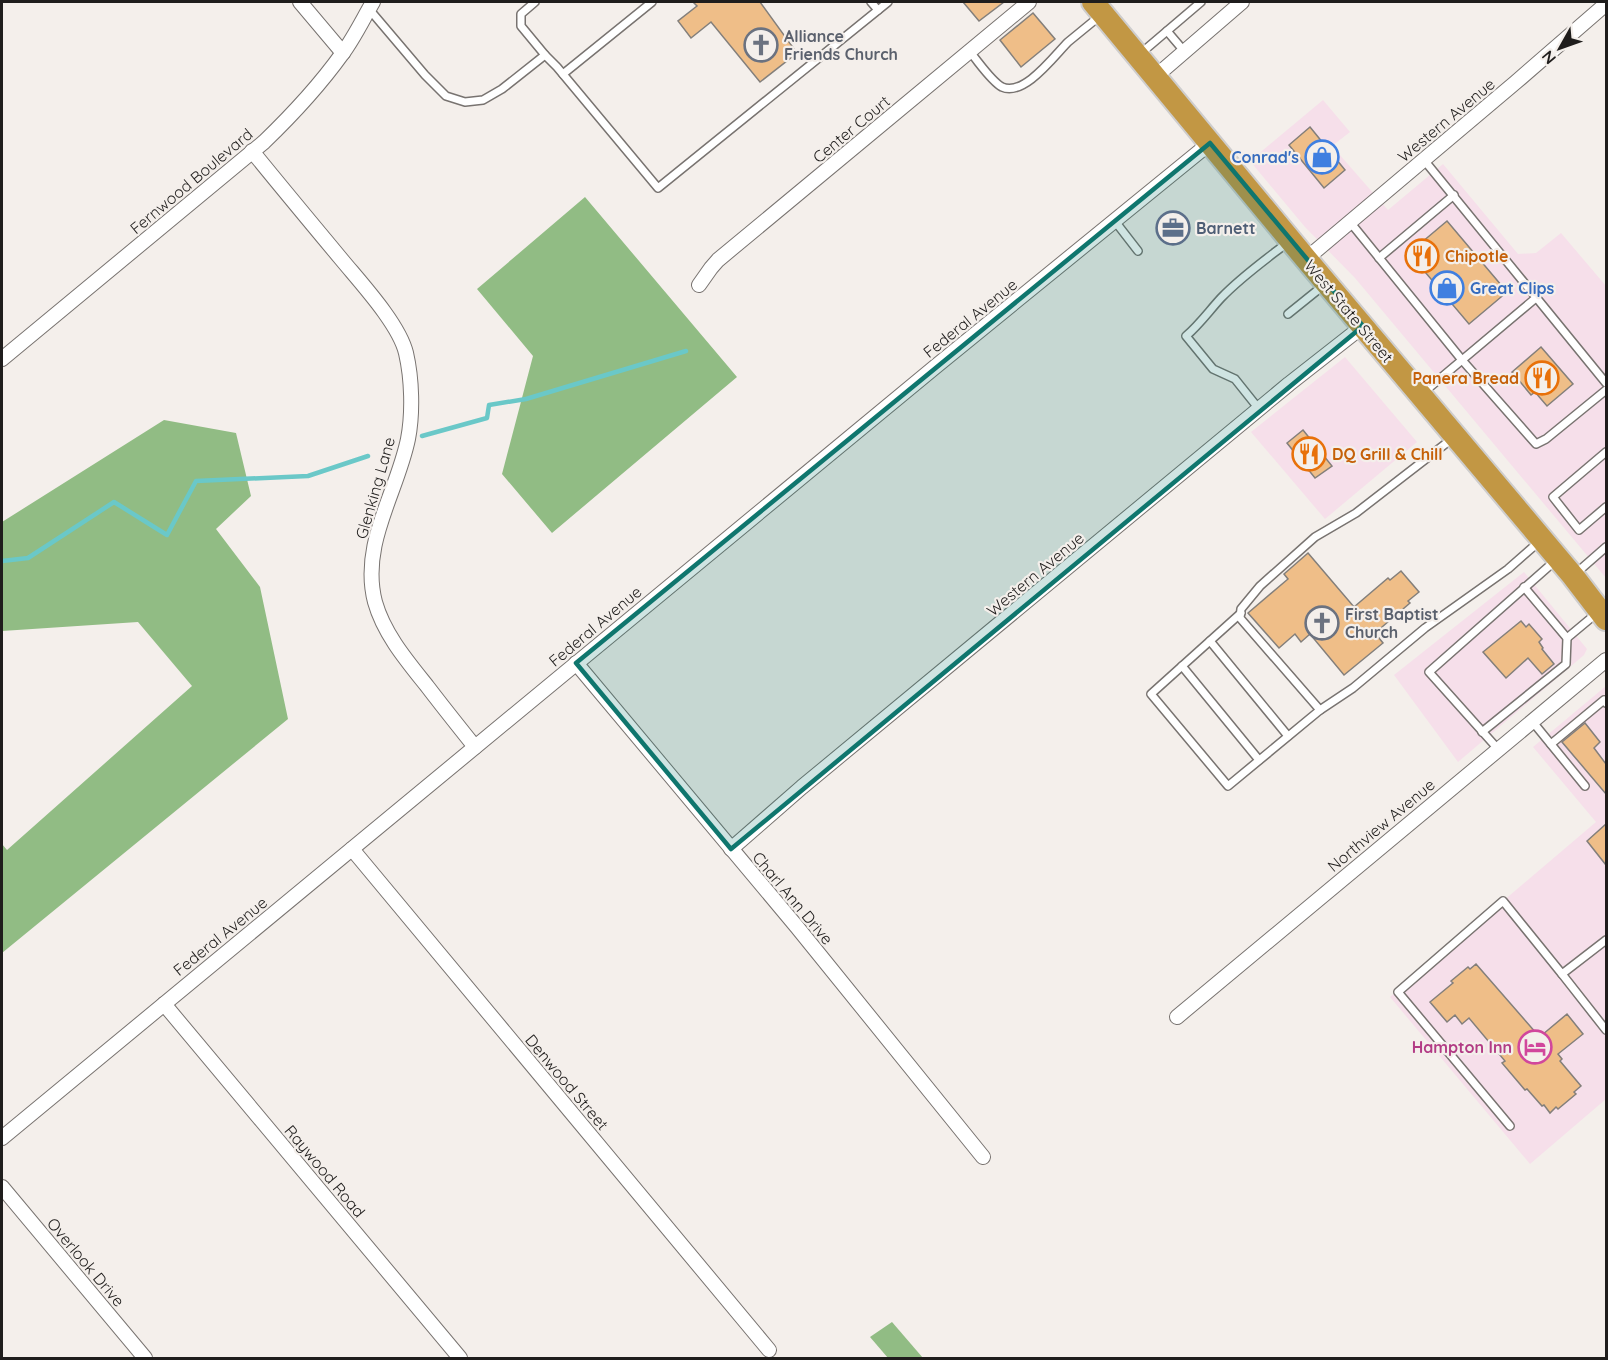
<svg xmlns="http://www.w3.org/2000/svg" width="1608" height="1360" font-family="Quicksand,sans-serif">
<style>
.commercial{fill:#f6dfea}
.forest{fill:#91bc84}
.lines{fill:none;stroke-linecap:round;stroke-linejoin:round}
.stream{stroke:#6ac8c8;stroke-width:4.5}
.building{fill:#efbe88;stroke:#837f7b;stroke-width:1.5}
.service-casing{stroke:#787370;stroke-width:10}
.minor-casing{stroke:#787370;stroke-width:16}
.trunk-casing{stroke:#cecdcd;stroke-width:26}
.service{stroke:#fff;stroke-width:7}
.minor{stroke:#fff;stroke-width:14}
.trunk{stroke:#c29744;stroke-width:22}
.marked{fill:#0f766e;fill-opacity:0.2;stroke:#0f766e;stroke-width:4.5;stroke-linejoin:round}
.labels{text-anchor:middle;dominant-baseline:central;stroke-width:4.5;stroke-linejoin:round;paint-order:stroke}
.worship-label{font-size:16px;font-weight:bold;fill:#5b616d;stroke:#f4efeb;text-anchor:start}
.street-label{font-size:16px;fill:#1f1d1c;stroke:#f4efeb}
.shop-label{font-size:16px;font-weight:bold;fill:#366cbe;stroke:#f4efeb;text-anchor:end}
.service-label{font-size:16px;font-weight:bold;fill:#4e5e75;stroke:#f4efeb;text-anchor:start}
.food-label{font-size:16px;font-weight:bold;fill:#c56008;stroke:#f4efeb;text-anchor:start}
.hotel-label{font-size:16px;font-weight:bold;fill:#b23c85;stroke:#f4efeb;text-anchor:end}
</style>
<rect width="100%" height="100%" fill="#f4efeb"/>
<g class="commercial">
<path d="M1323 100 1350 132 1332 146 1388 210 1443 164 1518 254 1536 253 1561 233 1606 286V578L1355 278 1305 227 1250 161Z"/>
<path d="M1345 357 1417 442 1325 519 1251 432Z"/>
<path d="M1524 572 1587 649 1584 655 1458 762 1394 675Z"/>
<path d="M1606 686V1099L1530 1164 1390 997 1596 822 1533 747Z"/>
</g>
<g class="forest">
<path d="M585 197 737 377 552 533 502 474 533 356 477 289Z"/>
<path d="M164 420 236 433 251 496 216 529 260 587 288 719 2 953V844L7 850 192 686 138 622 2 631V522Z"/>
<path d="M892 1322 923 1358H888L870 1337Z"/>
</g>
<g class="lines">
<g class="stream">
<path d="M422 436 487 418 489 405 526 399 686 351"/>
<path d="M2 561 28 558 114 502 167 535 196 481 308 476 368 456"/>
</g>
</g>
<g class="building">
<path d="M693 2H760L797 53 760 82 711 22 691 38 678 21 697 6Z"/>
<path d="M963 2H1004L979 21Z"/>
<path d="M1033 13 1055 39 1021 67 1000 40Z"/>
<path d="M1310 127 1345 170 1324 188 1289 145Z"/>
<path d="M1447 221 1507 292 1469 324 1409 253Z"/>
<path d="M1541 347 1573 384 1547 406 1535 392 1531 395 1512 372Z"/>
<path d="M1303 430 1332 466 1315 478 1287 443Z"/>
<path d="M1308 553 1354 607 1388 578 1390 580 1401 571 1419 592 1408 601 1410 603 1375 633 1383 643 1344 675 1310 634 1301 642 1295 634 1279 648 1248 613 1288 579 1284 574Z"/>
<path d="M1521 621 1526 627 1529 624 1542 639 1539 642 1543 648 1542 649 1554 664 1542 674 1528 658 1506 678 1483 652Z"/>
<path d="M1585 723 1600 742 1594 748 1606 764V794L1562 742Z"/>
<path d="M1606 824V865L1587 841Z"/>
<path d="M1476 964 1537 1034 1540 1032 1542 1035 1567 1014 1583 1034 1558 1054 1562 1059 1560 1061 1581 1086 1574 1092 1576 1094 1558 1109 1556 1107 1550 1113 1544 1105 1542 1106 1527 1089 1525 1090 1502 1063 1505 1061 1469 1018 1462 1024 1455 1015 1447 1022 1430 1002 1453 983 1451 981 1468 967 1470 969Z"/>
</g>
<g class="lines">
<defs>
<g id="service">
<path d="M535 2 521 14V26L545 55"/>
<path d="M871 2 878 10"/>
<path d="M369 9 425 75 446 96 465 102 483 100 502 89 545 55 557 67 658 188 888 2"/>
<path d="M1167 31 1184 51"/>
<path d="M970 52C978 61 991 81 1002 87 1024 97 1054 56 1068 42 1079 33 1090 24 1101 15"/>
<path d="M1140 54 1201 2"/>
<path d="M563 74 652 2"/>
<path d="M1424 160 1606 383"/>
<path d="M1114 220 1138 251"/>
<path d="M1350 222 1462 360 1536 444 1546 439 1606 390"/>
<path d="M1379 258 1454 195"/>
<path d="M1288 314 1324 285"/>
<path d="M1424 392 1537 297"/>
<path d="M1259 409 1235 379 1213 369 1186 336C1199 325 1209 311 1221 298 1241 277 1265 260 1287 243"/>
<path d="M1606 452 1553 497 1579 530 1606 507"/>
<path d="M1574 575 1606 547"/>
<path d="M1241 613 1151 694 1228 786 1320 710 1353 688 1425 628 1508 569 1541 540"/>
<path d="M1567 638 1597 613"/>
<path d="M1210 641 1288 736"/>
<path d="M1182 666 1259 760"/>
<path d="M1320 710 1240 618 1241 609 1260 586 1315 537 1356 513 1453 438"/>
<path d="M1532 721 1585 786"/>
<path d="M1482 732 1566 664 1567 638 1524 587"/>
<path d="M1551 744 1604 700 1606 703"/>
<path d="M1498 749 1429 672 1556 560"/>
<path d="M1562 974 1606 1030"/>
<path d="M1510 1126 1398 992 1503 901 1562 974 1606 940"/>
</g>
<g id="minor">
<path d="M300 2 343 53"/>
<path d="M1155 77 1242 2"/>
<path d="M252 151C282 188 312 224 342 260 361 283 399 324 406 353 412 379 413 413 408 439 397 493 360 544 375 602 384 634 407 661 427 686 443 707 459 727 475 747"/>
<path d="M1306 259 1516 82 1606 4"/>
<path d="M699 285 711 268 718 260 1029 2"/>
<path d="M2 359 264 142C292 115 319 86 342 54 354 38 363 19 373 2"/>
<path d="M576 663 797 927 983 1157"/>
<path d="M352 849 769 1350"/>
<path d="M731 849 802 787 1289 384 1363 326"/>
<path d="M164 1004 460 1358"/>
<path d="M1177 1017 1606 660"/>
<path d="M2 1138 935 367 1210 143"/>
<path d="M2 1187 145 1358"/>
</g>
<path id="trunk" d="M1093 2 1306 259 1573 576 1606 619"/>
</defs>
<use href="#service" class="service-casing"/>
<use href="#minor" class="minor-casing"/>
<use href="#trunk" class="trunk-casing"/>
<use href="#service" class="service"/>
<use href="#minor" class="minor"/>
<use href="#trunk" class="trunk"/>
</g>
<path class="marked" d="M1210 143 1363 326 731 849 576 663Z"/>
<defs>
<symbol id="church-ring" viewBox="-11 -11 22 22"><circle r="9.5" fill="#f4efeb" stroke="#6b7280" stroke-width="1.5"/><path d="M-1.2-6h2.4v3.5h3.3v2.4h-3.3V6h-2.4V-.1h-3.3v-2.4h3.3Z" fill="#6b7280"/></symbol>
<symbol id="shop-ring" viewBox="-11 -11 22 22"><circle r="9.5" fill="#f4efeb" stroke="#3f7fe0" stroke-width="1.5"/><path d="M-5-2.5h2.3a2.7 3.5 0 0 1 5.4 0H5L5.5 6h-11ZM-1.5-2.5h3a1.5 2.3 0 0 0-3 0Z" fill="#3f7fe0"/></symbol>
<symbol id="office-ring" viewBox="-11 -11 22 22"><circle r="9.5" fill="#f4efeb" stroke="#5c6f8a" stroke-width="1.5"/><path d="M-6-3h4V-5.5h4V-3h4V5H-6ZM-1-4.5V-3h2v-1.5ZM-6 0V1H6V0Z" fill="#5c6f8a"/></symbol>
<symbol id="restaurant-ring" viewBox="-11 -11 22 22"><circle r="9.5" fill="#f4efeb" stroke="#e8710a" stroke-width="1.5"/><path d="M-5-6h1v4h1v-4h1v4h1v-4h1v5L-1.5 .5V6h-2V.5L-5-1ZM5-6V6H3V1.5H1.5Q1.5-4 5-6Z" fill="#e8710a"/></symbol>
<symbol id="hotel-ring" viewBox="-11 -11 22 22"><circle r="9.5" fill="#f4efeb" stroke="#d1479c" stroke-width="1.5"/><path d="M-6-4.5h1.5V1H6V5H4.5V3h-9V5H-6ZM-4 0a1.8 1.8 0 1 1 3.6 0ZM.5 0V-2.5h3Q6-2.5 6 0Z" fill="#d1479c"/></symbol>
</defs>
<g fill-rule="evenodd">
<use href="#church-ring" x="742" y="26" width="38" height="38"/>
<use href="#shop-ring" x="1303" y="138" width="38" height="38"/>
<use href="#office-ring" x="1154" y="209" width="38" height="38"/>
<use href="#restaurant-ring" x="1403" y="237" width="38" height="38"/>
<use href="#shop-ring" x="1428" y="269" width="38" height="38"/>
<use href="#restaurant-ring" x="1523" y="359" width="38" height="38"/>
<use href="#restaurant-ring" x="1290" y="435" width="38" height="38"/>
<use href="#church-ring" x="1303" y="604" width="38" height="38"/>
<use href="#hotel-ring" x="1516" y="1028" width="38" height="38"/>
</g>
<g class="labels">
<g class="worship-label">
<text x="784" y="36">Alliance<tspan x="784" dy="18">Friends Church</tspan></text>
<text x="1345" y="614">First Baptist<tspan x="1345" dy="18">Church</tspan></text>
</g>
<g class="street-label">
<text transform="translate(1446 120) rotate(-40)">Western Avenue</text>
<text transform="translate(851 129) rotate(-40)">Center Court</text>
<text transform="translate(191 181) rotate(-40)">Fernwood Boulevard</text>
<text transform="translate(1349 311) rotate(50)">West State Street</text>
<text transform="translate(970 318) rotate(-39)">Federal Avenue</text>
<text transform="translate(375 488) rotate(-74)">Glenking Lane</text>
<text transform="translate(1035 574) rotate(-40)">Western Avenue</text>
<text transform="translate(595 626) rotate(-40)">Federal Avenue</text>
<text transform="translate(1381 825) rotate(-40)">Northview Avenue</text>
<text transform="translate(793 898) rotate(50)">Charl Ann Drive</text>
<text transform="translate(220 936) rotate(-39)">Federal Avenue</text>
<text transform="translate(567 1082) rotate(50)">Denwood Street</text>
<text transform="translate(325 1171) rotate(50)">Raywood Road</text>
<text transform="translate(86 1262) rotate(50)">Overlook Drive</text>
</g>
<g class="shop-label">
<text x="1299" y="157">Conrad's</text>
<text x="1470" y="288" text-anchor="start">Great Clips</text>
</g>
<g class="service-label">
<text x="1196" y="228">Barnett</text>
</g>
<g class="food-label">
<text x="1445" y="256">Chipotle</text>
<text x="1519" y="378" text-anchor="end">Panera Bread</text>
<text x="1332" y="454">DQ Grill &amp; Chill</text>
</g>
<g class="hotel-label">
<text x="1512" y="1047">Hampton Inn</text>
</g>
</g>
<rect width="1608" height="1360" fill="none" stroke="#1f1d1c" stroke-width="6"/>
<g transform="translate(1560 48) rotate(230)" stroke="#f4efeb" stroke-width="4.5" paint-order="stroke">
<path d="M0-4.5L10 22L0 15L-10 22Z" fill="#1f1d1c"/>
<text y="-9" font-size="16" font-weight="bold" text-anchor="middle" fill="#1f1d1c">N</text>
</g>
</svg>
